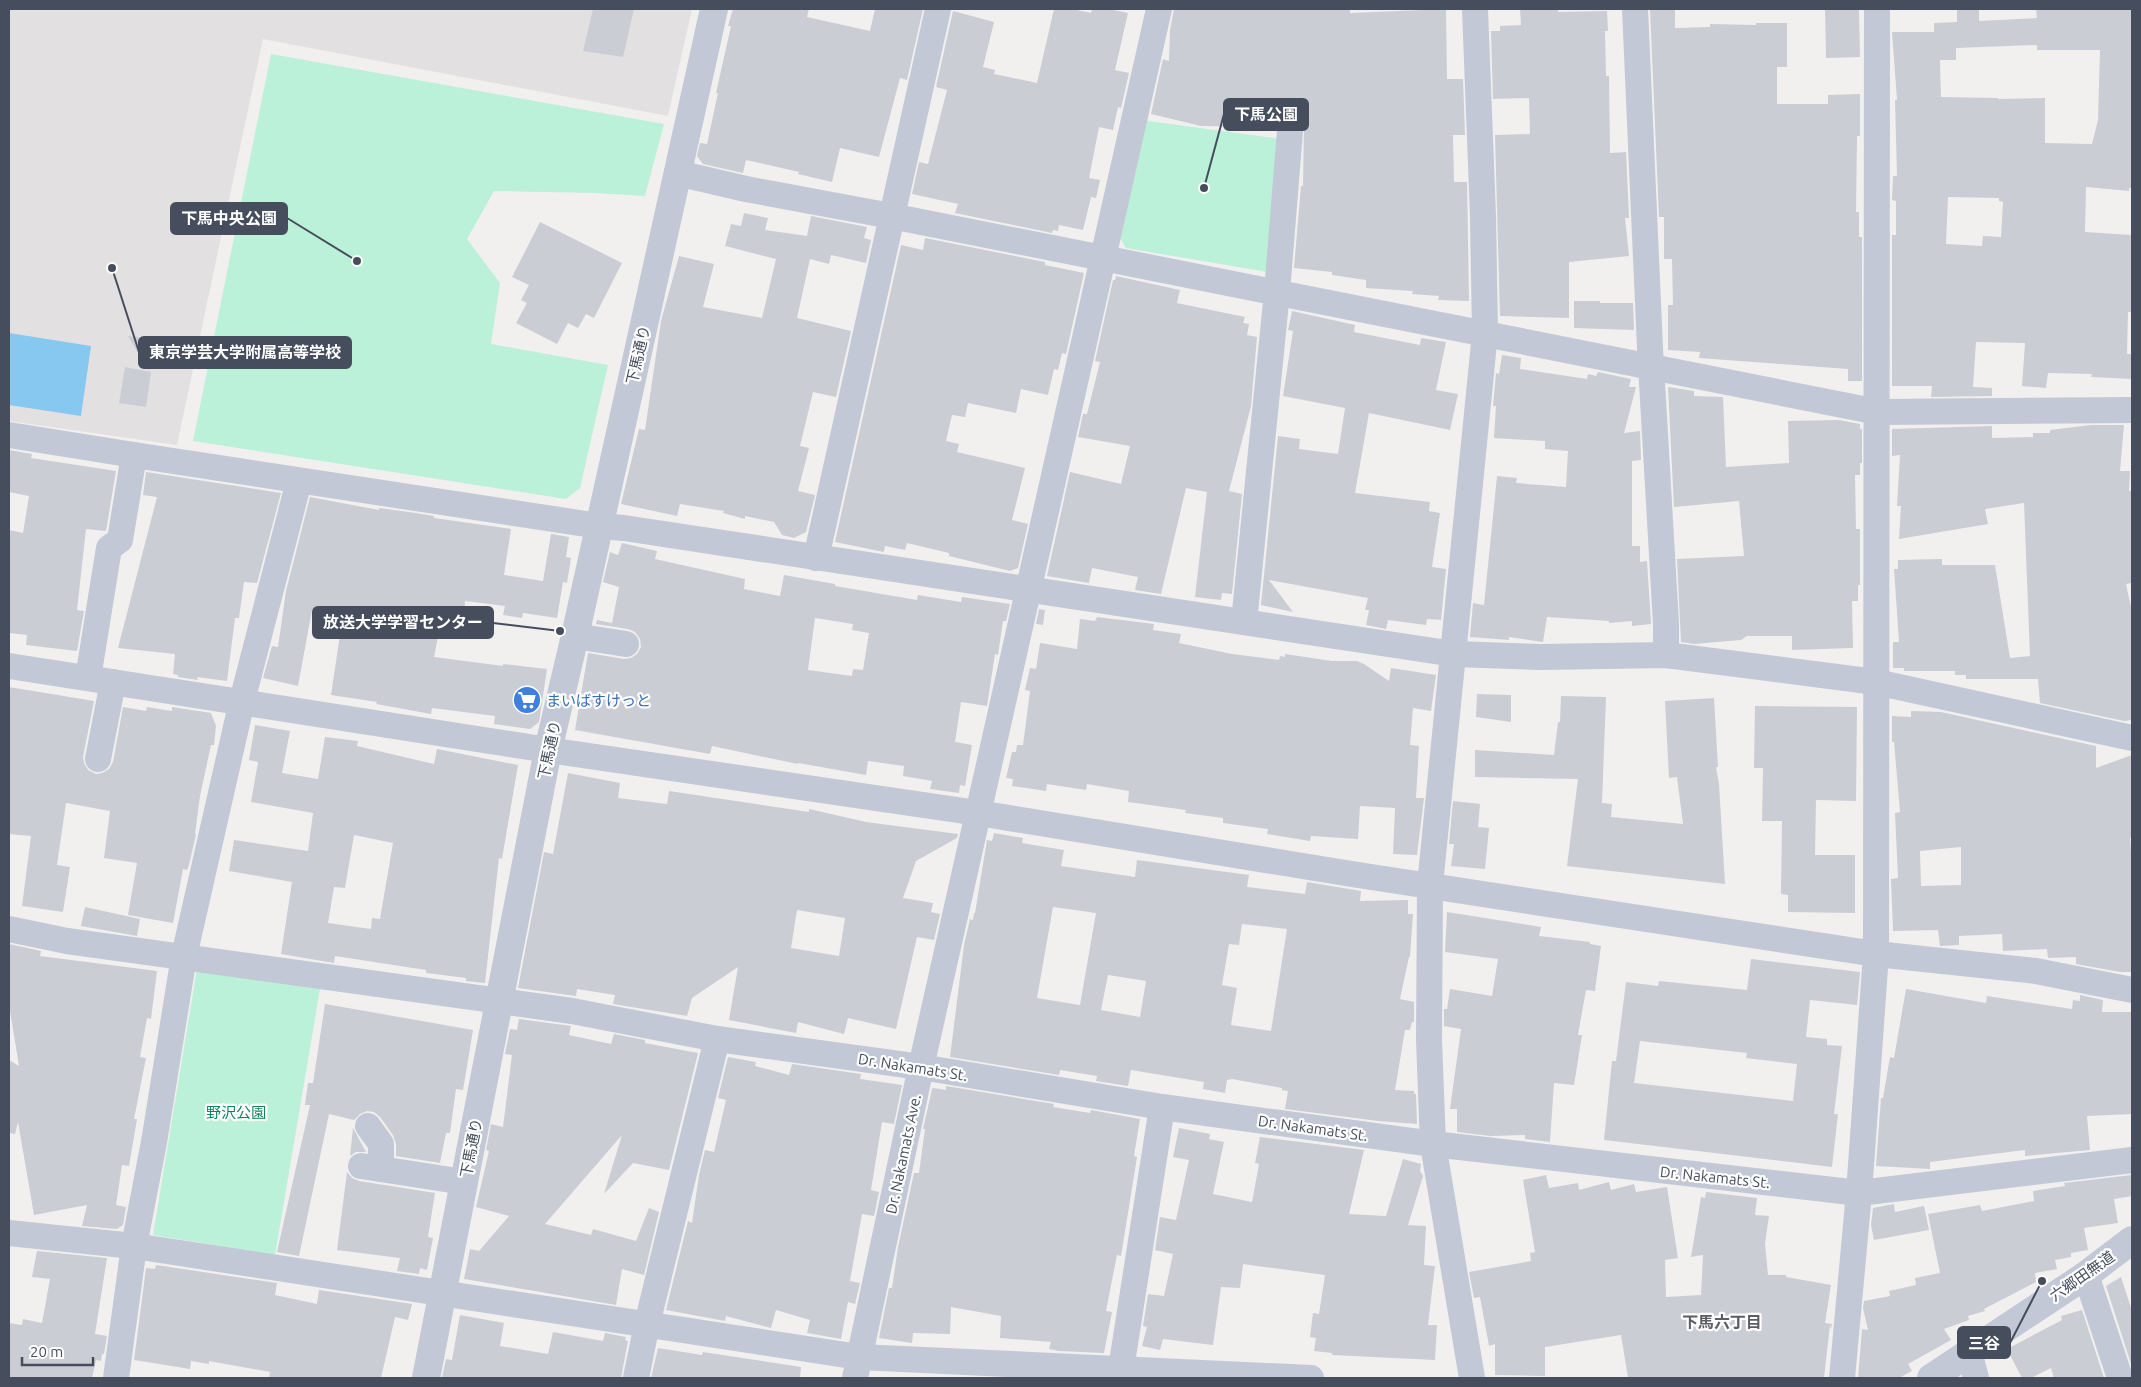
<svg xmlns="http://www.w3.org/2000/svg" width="2141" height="1387" font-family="Ubuntu,'Noto Sans JP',sans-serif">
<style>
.education{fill:#e3e0e1}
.green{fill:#bbf1d9}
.water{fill:#86c8f0}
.building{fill:#cbcdd5;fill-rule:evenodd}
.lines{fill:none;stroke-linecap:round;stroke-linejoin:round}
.minor{stroke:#c2c8d5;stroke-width:26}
.tertiary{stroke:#c2c8d5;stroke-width:28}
.labels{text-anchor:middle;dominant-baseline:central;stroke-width:4.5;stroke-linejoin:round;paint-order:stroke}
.street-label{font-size:15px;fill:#464e5d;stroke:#fff}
.shop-label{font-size:15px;fill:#366cbe;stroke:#fff;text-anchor:start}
.park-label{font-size:15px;fill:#12835e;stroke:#fff}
.neighbourhood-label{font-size:16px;font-weight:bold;fill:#5b5e64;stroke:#fff}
.leader{fill:none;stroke:#464e5d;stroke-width:2}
.callout-dot{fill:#464e5d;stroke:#fff;stroke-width:2}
.callout{fill:#464e5d;stroke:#464e5d;stroke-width:2}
.callout-label{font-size:16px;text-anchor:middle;font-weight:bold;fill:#fff}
</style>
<rect width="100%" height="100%" fill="#f2efef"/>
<path class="education" d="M9 9H692L668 116 263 39 177 445 9 421Z"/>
<g class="green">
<path d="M271 54 664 124 645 196 595 193 494 191 467 239 500 283 491 344 608 365 580 488 566 499 193 441Z"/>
<path d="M1141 120 1282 139 1273 273 1126 248 1120 238Z"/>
<path d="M197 969 320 989 275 1255 153 1235Z"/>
</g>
<path class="water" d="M9 333 91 346 81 416 9 405Z"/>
<g class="building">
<path d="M593 9H634L623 57 583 51Z"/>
<path d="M733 9H809L807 17 870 31 875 9H923L907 80 900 78 879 157 840 148 832 182 798 174 799 172 746 160 743 173 703 164 697 156 700 143 707 144 718 93H716L731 26H728Z"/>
<path d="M1054 9H1072L1091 13 1092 9H1109L1128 13 1115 70 1129 73 1121 108 1118 107 1113 130 1099 127 1089 178 1100 180 1096 198 1091 197 1083 230 1059 225 1058 231 1053 230 1052 233 955 213 958 204 912 194 919 162 928 164 947 90 936 87 953 11 994 22 983 67 995 70 994 74 1037 83Z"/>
<path d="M1174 9H1350V13L1446 9 1447 79H1463L1465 135H1453L1454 182H1467L1469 301 1438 300 1439 296 1412 294 1413 291 1366 288V280L1332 275V272L1294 268 1301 186H1303L1304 125 1299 119 1291 116 1283 118 1276 127 1201 126 1151 114 1163 59 1169 61 1170 30Z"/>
<path d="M1520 9H1558V12L1607 11 1608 31H1605L1606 76H1609L1610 153 1626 152 1629 218H1625L1629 256 1569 262V318L1500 316 1495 135 1530 134 1529 98 1493 99 1491 31H1500V26L1521 25Z"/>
<path d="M1650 9H1675V28L1710 27V24L1756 25V23H1787V67H1777V104H1828V95L1860 94V136H1857L1856 212H1859V237H1862V381H1848V369L1699 358 1700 352 1668 350V305H1673L1672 259H1664V217H1659Z"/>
<path d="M1825 9H1859L1860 57 1826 58Z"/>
<path d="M1957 9H1979V21L2037 18 2036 9H2132V188H2129V191L2086 187 2085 232 2132 235V312H2128L2127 354H2132V379L2091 377 2092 374 2048 373 2046 388 2022 386 2025 343 1976 342 1973 387 1992 388V396L1931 397 1932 386H1892V235H1896V201L1892 200 1893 176H1897L1895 100H1897L1892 32H1934V23L1957 22ZM2037 45V50H2100L2098 120 2092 144 2045 143V98L1998 99V98L1941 97 1940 60H1956V48ZM1948 197 1999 198V201L2003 202 2001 237 1983 236 1982 246 1946 244Z"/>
<path d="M744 213 768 218 765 230 807 236 811 216 867 227 864 238 871 240 866 263 831 255 829 264 810 259 797 318 851 331 836 397 813 392 800 446 809 448 798 491 815 495 806 532 794 538 782 535 774 522 745 516V519L723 513 724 511 680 504 677 516 621 504 639 429 645 430 661 321 679 256 714 264 703 307 762 318 776 259 725 246 731 224 741 226Z"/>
<path d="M540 222 622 263 594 318 586 314 578 328 568 323 557 344 516 323 527 303 521 300 529 285 512 277Z"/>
<path d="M925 238 1045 262V265L1084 273 1066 354 1062 353 1058 370 1054 369 1048 395 1021 389 1016 413 968 403 965 417 952 415 946 441 959 444 957 452 1025 468 1012 520 1028 524 1018 568 1010 571 949 556V553L907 543 905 550 885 546 884 552 835 542 901 245 923 250Z"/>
<path d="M1116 276 1180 290 1177 303 1245 317 1243 323 1249 324 1247 335 1257 337 1251 406 1229 491 1242 494 1232 594 1222 593 1221 600 1195 597 1207 492 1186 488 1161 594 1135 590 1138 577 1092 568 1089 583 1047 576 1070 472 1121 484 1130 446 1078 437 1083 414H1087L1100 362 1095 361 1113 280H1115Z"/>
<path d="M1574 301H1600V303H1633L1634 330 1574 328Z"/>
<path d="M1292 311 1355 325 1354 332 1420 345 1421 338 1446 342 1436 390 1458 394 1450 430 1369 413 1355 493 1430 502 1429 511 1440 513 1432 567 1446 569 1441 620 1427 619 1426 625 1388 620 1386 629 1366 625 1369 610H1365L1368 598 1269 580 1293 612 1261 605 1278 436 1300 439 1299 449 1338 454 1345 408 1283 396 1293 331 1288 330Z"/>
<path d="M128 336 167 341 164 362 142 360Z"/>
<path d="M1502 355 1521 358 1520 369 1587 379 1588 374 1596 376 1598 372 1631 379 1629 387H1636L1624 433 1640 431 1641 460 1632 461V546H1640V562L1647 561 1651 624 1632 626V621L1609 623V621L1547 617 1543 642 1509 637V640L1470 637 1473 603 1484 605 1497 476 1517 478 1516 483 1566 487 1568 451 1545 449V441L1494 438 1496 406H1493L1496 373 1499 374Z"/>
<path d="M125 367 151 372 146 407 119 403Z"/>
<path d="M1668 387 1694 391V396L1723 397 1726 467 1789 463 1788 421 1839 420 1860 424V429H1862V463H1860V475H1855L1856 529H1860V585H1858V601H1852L1853 648 1792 650V636H1747L1741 640 1694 644 1681 642 1677 559 1744 556 1739 501 1674 507Z"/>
<path d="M2091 425H2124L2120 471H2130L2129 491H2132V583L2126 584 2132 612V720L2124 721 2040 703 2038 679H1966V675H1955V671H1904V668H1893V642H1899L1894 569H1898V560L1942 559V565H1995L2010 658 2030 656 2024 503 1985 509 1988 524 1899 539 1901 506H1897L1900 455 1892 456V429L1992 426V438L2033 437V433H2050V430Z"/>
<path d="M9 450 32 454 31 458 116 471 106 531 86 529 77 610 84 611 77 651 26 645 27 635 9 633V530L23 533 29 496 9 492Z"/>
<path d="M146 472 281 493 257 583 244 582 239 618H235L227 681 197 677 198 680 178 677V675L173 674 175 654 118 648 157 497 143 495Z"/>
<path d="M310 497 379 510V508L409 512 434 516V518L511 529 504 575 543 581 551 534 569 537 566 557 571 558 567 583 563 582 557 618 523 613 522 618 503 615 505 606 465 601 464 613 443 611 434 657 503 666V664L547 669 539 722 530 729 494 724 495 716 432 708 431 714 376 704 377 702 331 695 343 615 312 610 298 686 263 678 272 646 278 647 286 591Z"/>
<path d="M622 543 657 551 655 559 745 579 744 589 780 596 784 575 835 584V586L917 600 918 595 961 602 962 597 1010 604 1006 621H1003L998 655 995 654 987 706 961 702 955 742 972 745 965 786 960 785 959 793 930 789 932 781 903 776 904 766 868 761 866 775 798 763V764L712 746 710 754 575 730 588 653 624 659 631 658 637 654 641 647 640 639 635 632 628 629 596 624 597 620 612 623 619 587 603 582 610 552 618 555ZM815 618 853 624 852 630 869 633 863 670 853 669 852 676 808 670Z"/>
<path d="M1039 609 1045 610 1043 625 1036 624Z"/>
<path d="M1097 617 1154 624 1153 630 1181 634 1179 643 1232 654 1279 660 1280 656 1285 657V654L1332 661H1357L1364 664 1389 681 1391 668 1436 675 1431 711 1413 708 1410 745 1419 746 1416 798H1424L1417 855 1393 854 1395 808 1360 806 1358 839 1311 836 1310 841 1267 834 1268 829 1223 823V818L1185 813 1186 810 1128 802 1129 791 1087 784 1086 790 1047 784 1046 791 1012 786 1013 779 1006 778 1012 752H1016L1017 745H1023L1030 691 1025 690 1030 668 1036 669 1040 643 1077 649 1080 619 1095 621Z"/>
<path d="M9 687 94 701 83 757 84 763 88 770 96 774 102 773 109 769 113 762 123 707 146 711 147 707 172 711V707L211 713 216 726 214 745H211L200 796 195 834H196L189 865 187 870 183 869 173 923 128 915 137 863 104 858 110 811 66 803 57 865 70 867 63 912 22 906 31 836 9 834Z"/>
<path d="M1477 694 1511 695V722L1476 717Z"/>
<path d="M1561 696 1606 697 1602 803 1612 804 1611 817 1683 824 1677 777 1669 778 1665 701 1714 698 1718 767H1716L1719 784 1725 884 1567 866 1578 779 1475 777V750L1554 755 1558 722H1560Z"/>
<path d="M1755 706 1857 707 1856 801 1816 800 1815 855H1855V913L1788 912V895L1781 894 1782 821H1762L1763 768H1754Z"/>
<path d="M1911 711 1941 712 2096 746V768L2132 755V838H2130L2132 866V972H2120L2076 964V957L2048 958 2047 949 2003 951 2002 934 1959 936V945L1940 946 1938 930 1893 931 1891 879 1898 878 1895 813 1900 812 1894 742H1892V716L1911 717ZM1961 847V885L1921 886 1920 851Z"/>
<path d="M255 725 290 731 282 773 318 779 325 737 358 741 357 746 434 764 437 749 518 765 502 859 499 858 485 983 466 981V978L426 973V970L335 956 334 963 281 954 292 882 229 871 234 840 308 851 313 813 251 802 258 762 249 760ZM354 835 393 843 380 919 372 918 371 929 328 923 334 887 345 888Z"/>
<path d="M568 773 620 783 618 798 667 804 669 791 809 812V809L866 822 958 834 957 838 916 861 903 898 933 903 931 912 940 914 934 940 917 937 896 1029 848 1018 844 1034 798 1022 796 1033 729 1020 738 967 692 998 687 1016 613 1004 615 995 577 989 576 996 518 988 544 852 553 854ZM797 910 845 918 839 956 791 948Z"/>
<path d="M1453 801 1480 804 1478 827 1489 828 1485 869 1451 866 1454 844H1449Z"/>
<path d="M994 833 1023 838 1022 843 1064 850 1061 866 1135 877 1137 860 1249 875 1247 887 1305 894 1307 882 1361 891 1360 901 1408 900V914H1413L1410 957H1409L1400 999 1414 1002V1022H1412L1410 1030H1405L1395 1090 1414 1091V1094H1416L1417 1124 1378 1121 1285 1109 1288 1091 1282 1090V1088L1232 1079 1227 1080 1225 1093 1203 1089 1204 1082 1131 1070 1128 1086 1096 1081 1097 1076 1060 1070 1059 1075 950 1057 964 945 970 919 973 920 974 913H975L987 840 992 841ZM1053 907 1096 913 1080 1005 1037 998ZM1242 924 1287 929 1271 1031 1231 1025 1237 988 1222 985 1229 944 1239 945ZM1108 975 1146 981 1140 1017 1101 1010Z"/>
<path d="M85 907 140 919 137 936 81 926Z"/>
<path d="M1447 912 1541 927 1539 936 1590 942V944L1601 946 1595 991 1586 990 1578 1035H1582L1574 1085 1554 1083 1550 1142 1525 1139V1135L1491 1136 1457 1132V1109H1450L1461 1029 1444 1026V1009H1447L1450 989 1492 996 1498 959 1445 952Z"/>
<path d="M9 944 41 951 40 956 157 971 151 1019 147 1018 140 1057 146 1058 134 1119H137L129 1166 122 1165 116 1205 126 1207 123 1225 117 1229 82 1226 87 1205 34 1215 18 1122 15 1134 9 1133V1060L19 1066 9 1005Z"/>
<path d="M1751 959 1860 972 1857 1005 1810 1000 1806 1037 1827 1039V1045L1842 1046 1834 1114H1838L1832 1167 1604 1140 1612 1061H1616L1626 982 1658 986 1659 981 1747 990ZM1640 1041 1747 1053 1746 1058 1797 1064 1793 1101 1634 1083Z"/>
<path d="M1906 989 1986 1003 1987 996 2072 1009 2073 1000 2080 1001V995L2103 1000 2102 1012H2132V1114L2087 1116 2090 1150 2025 1156V1150L1969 1157 1930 1162V1169L1876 1166 1881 1098H1883L1890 1057 1894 1058Z"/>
<path d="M325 1004 473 1030 463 1090 456 1089 450 1133H446L440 1163 396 1156V1144L393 1135 380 1117 374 1112 367 1111 360 1114 354 1120 329 1114 299 1256 277 1252 310 1105H305L308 1083H313Z"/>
<path d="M519 1019 571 1026 569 1035 611 1044 614 1034 645 1040V1043L698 1053 669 1170 633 1163 604 1194 622 1135 545 1224 591 1235 593 1229 636 1241 649 1208 659 1212 644 1275 622 1269 616 1305 464 1279 470 1249 479 1251 509 1216 476 1207 489 1151 486 1150 491 1124 503 1127 512 1055 505 1054 510 1029 517 1030Z"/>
<path d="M728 1057 756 1062 755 1066 789 1075 792 1064 861 1074 860 1079 902 1085 894 1124 882 1122 871 1190 879 1192 874 1216 862 1214 850 1281 860 1283 855 1304 848 1302 841 1339 807 1333 810 1320 776 1310 771 1328 726 1316 725 1321 666 1310 688 1221 692 1223 699 1175 705 1150 714 1152 726 1100 718 1098Z"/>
<path d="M946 1086 1054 1104 1053 1107 1090 1113 1091 1110 1140 1119 1134 1156 1137 1157 1121 1256 1117 1255 1106 1311 1112 1312 1104 1353 1059 1351 1049 1349 1051 1342 1000 1338 1001 1316 951 1307 950 1334 913 1333 912 1343 879 1338 889 1288H892L898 1247 914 1173H919L925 1129H923L932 1089 933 1088 946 1090Z"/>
<path d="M353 1128 366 1152H356L350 1156Z"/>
<path d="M1179 1128 1210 1134 1209 1139 1224 1142 1213 1194 1252 1202 1259 1164 1255 1163 1260 1137 1364 1150 1349 1214 1386 1216 1403 1159 1421 1164 1420 1171 1423 1176 1408 1225 1426 1226 1424 1265 1435 1266 1428 1325H1437L1435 1360 1332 1355V1353L1314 1351 1316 1338 1310 1337 1313 1313 1319 1314 1325 1275 1243 1264 1240 1288 1221 1287 1213 1345 1163 1339 1160 1350 1142 1346 1147 1327 1143 1326 1148 1294 1164 1296 1173 1254 1155 1250 1160 1217 1176 1220 1189 1160 1173 1157Z"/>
<path d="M347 1172 352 1178 359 1181 435 1193 428 1237 433 1238 427 1270 420 1268 419 1274 397 1271 400 1258 337 1250Z"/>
<path d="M1546 1175 1549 1188 1578 1183 1579 1190 1609 1182 1611 1190 1634 1184 1636 1192 1667 1187 1678 1258 1665 1260 1666 1297 1701 1295 1703 1255 1691 1257 1701 1197 1705 1198 1706 1192 1757 1198 1755 1215 1769 1216 1765 1243 1768 1275H1786V1277L1831 1285 1825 1323 1832 1324 1831 1329 1830 1325 1824 1378H1628L1621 1335 1545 1347V1376L1495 1375V1344L1489 1346 1480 1297 1474 1298 1469 1272 1531 1261 1530 1253 1535 1252 1523 1180Z"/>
<path d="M2132 1175V1196L2114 1199 2118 1223 2084 1228 2088 1250 2071 1253V1257L2055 1260 2057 1269 2035 1273 2036 1282 1984 1309 1985 1311 1968 1316 1969 1320 1944 1329 1951 1340 1908 1364 1912 1371 1899 1378H1858L1862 1329 1868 1330 1863 1308 1864 1301 1890 1296 1889 1291 1916 1285 1915 1278 1940 1273 1928 1214 1980 1205 1982 1211 2034 1201 2033 1191 2065 1186 2064 1183Z"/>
<path d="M1894 1204 1895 1212 1924 1206 1929 1230 1874 1240 1871 1225 1873 1208Z"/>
<path d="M37 1251 107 1258 95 1334 107 1336 104 1354H102L101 1361 96 1360 92 1378H9V1323L22 1325 23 1319 42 1323 50 1279 32 1277Z"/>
<path d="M156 1265 277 1283 275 1295 317 1304 319 1290 412 1304 408 1320 395 1317 381 1378H269L270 1372 209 1361V1364L191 1361 190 1369 134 1360 146 1268 155 1269Z"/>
<path d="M2121 1277 2132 1311V1367L2106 1286Z"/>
<path d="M2082 1310 2104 1378H2054L2051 1368 2031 1378H2022L2007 1349 2062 1320 2061 1316Z"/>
<path d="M460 1315 504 1323 500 1346 548 1354 553 1332 603 1341 605 1333 626 1337 625 1340 628 1341 621 1378H442L446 1359 452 1360Z"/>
<path d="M658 1348 702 1355 703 1352 801 1367 800 1378H651Z"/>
</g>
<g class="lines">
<g class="minor">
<path d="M1635 9 1650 348 1666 624V655"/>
<path d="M677 173 746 189 891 216 1878 412 2132 410"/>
<path d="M9 435 134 455 599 526 624 528 1454 654 1540 657 1666 655 1876 682 2132 738"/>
<path d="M816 558 938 9"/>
<path d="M1244 622 1277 292 1290 131"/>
<path d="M575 636 626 644"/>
<path d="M9 666 548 750 978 813 1358 875 1876 954 2036 971 2132 990"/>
<path d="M88 678 109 548 120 540 134 455"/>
<path d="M98 759 113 682"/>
<path d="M9 929 67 941 572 1011 717 1039 921 1067 1162 1107 1433 1144 1859 1193 2132 1160"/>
<path d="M368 1126 381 1144V1169"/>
<path d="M361 1166 464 1182"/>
<path d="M9 1233 134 1246 859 1357 1311 1378"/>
<path d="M2086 1275 2120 1378"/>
<path d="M1967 1355 1972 1363 1976 1378"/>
<path d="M116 1378 134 1246 154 1142 184 956 242 701 299 481"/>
<path d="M636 1378 647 1324 717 1039"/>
<path d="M855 1378 921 1067 1159 9"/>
<path d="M1123 1378 1121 1369 1162 1107"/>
<path d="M1472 1378 1433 1144 1429 1040 1430 885 1485 333 1483 216 1475 9"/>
<path d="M1842 1378 1859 1193 1876 954 1877 9"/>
</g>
<g class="tertiary">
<path d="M426 1378 548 750 575 636 714 9"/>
<path d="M1931 1378 2086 1275 2132 1240"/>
</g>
</g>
<defs>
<symbol id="supermarket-disc" viewBox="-11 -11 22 22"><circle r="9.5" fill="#3f7fe0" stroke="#fff"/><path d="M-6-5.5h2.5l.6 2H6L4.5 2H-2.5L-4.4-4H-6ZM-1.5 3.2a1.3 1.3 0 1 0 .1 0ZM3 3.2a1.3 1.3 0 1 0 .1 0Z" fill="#fff"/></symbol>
</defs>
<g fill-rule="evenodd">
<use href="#supermarket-disc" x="511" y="684" width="32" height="32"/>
</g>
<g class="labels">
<g class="street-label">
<text transform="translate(638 355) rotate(-77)">下馬通り</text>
<text transform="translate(549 750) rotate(-78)">下馬通り</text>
<text transform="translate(913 1067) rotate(9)">Dr. Nakamats St.</text>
<text transform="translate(1313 1128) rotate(8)">Dr. Nakamats St.</text>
<text transform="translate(471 1148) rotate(-79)">下馬通り</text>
<text transform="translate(903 1154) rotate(-78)">Dr. Nakamats Ave.</text>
<text transform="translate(1715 1177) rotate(6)">Dr. Nakamats St.</text>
<text transform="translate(2082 1276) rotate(-35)">六郷田無道</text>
</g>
<g class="shop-label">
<text x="546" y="700">まいばすけっと</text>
</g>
<g class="park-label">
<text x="236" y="1112">野沢公園</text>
</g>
<g class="neighbourhood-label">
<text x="1722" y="1322">下馬六丁目</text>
</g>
</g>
<path class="leader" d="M1204 188L1224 114M357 261L287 218M112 268L139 352M560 631L493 623M2042 1281L2010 1343"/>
<g class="callout-dot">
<circle cx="1204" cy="188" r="5"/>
<circle cx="357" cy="261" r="5"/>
<circle cx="112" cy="268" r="5"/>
<circle cx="560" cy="631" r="5"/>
<circle cx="2042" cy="1281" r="5"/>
</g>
<g class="callout">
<rect x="1224" y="99" width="84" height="31" rx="5"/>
<rect x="171" y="203" width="116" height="31" rx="5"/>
<rect x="139" y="337" width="212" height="31" rx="5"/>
<rect x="313" y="607" width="180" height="31" rx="5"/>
<rect x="1958" y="1327" width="52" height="31" rx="5"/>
</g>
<g class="callout-label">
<text x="1266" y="120">下馬公園</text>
<text x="229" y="224">下馬中央公園</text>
<text x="245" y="358">東京学芸大学附属高等学校</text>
<text x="403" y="628">放送大学学習センター</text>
<text x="1984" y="1349">三谷</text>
</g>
<rect width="2141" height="1387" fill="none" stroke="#464e5d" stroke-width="20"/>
<path d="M22 1357v8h71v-8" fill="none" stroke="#464e5d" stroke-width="2.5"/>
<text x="30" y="1357" font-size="15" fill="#464e5d" stroke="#ffffff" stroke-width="4" paint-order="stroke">20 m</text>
</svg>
